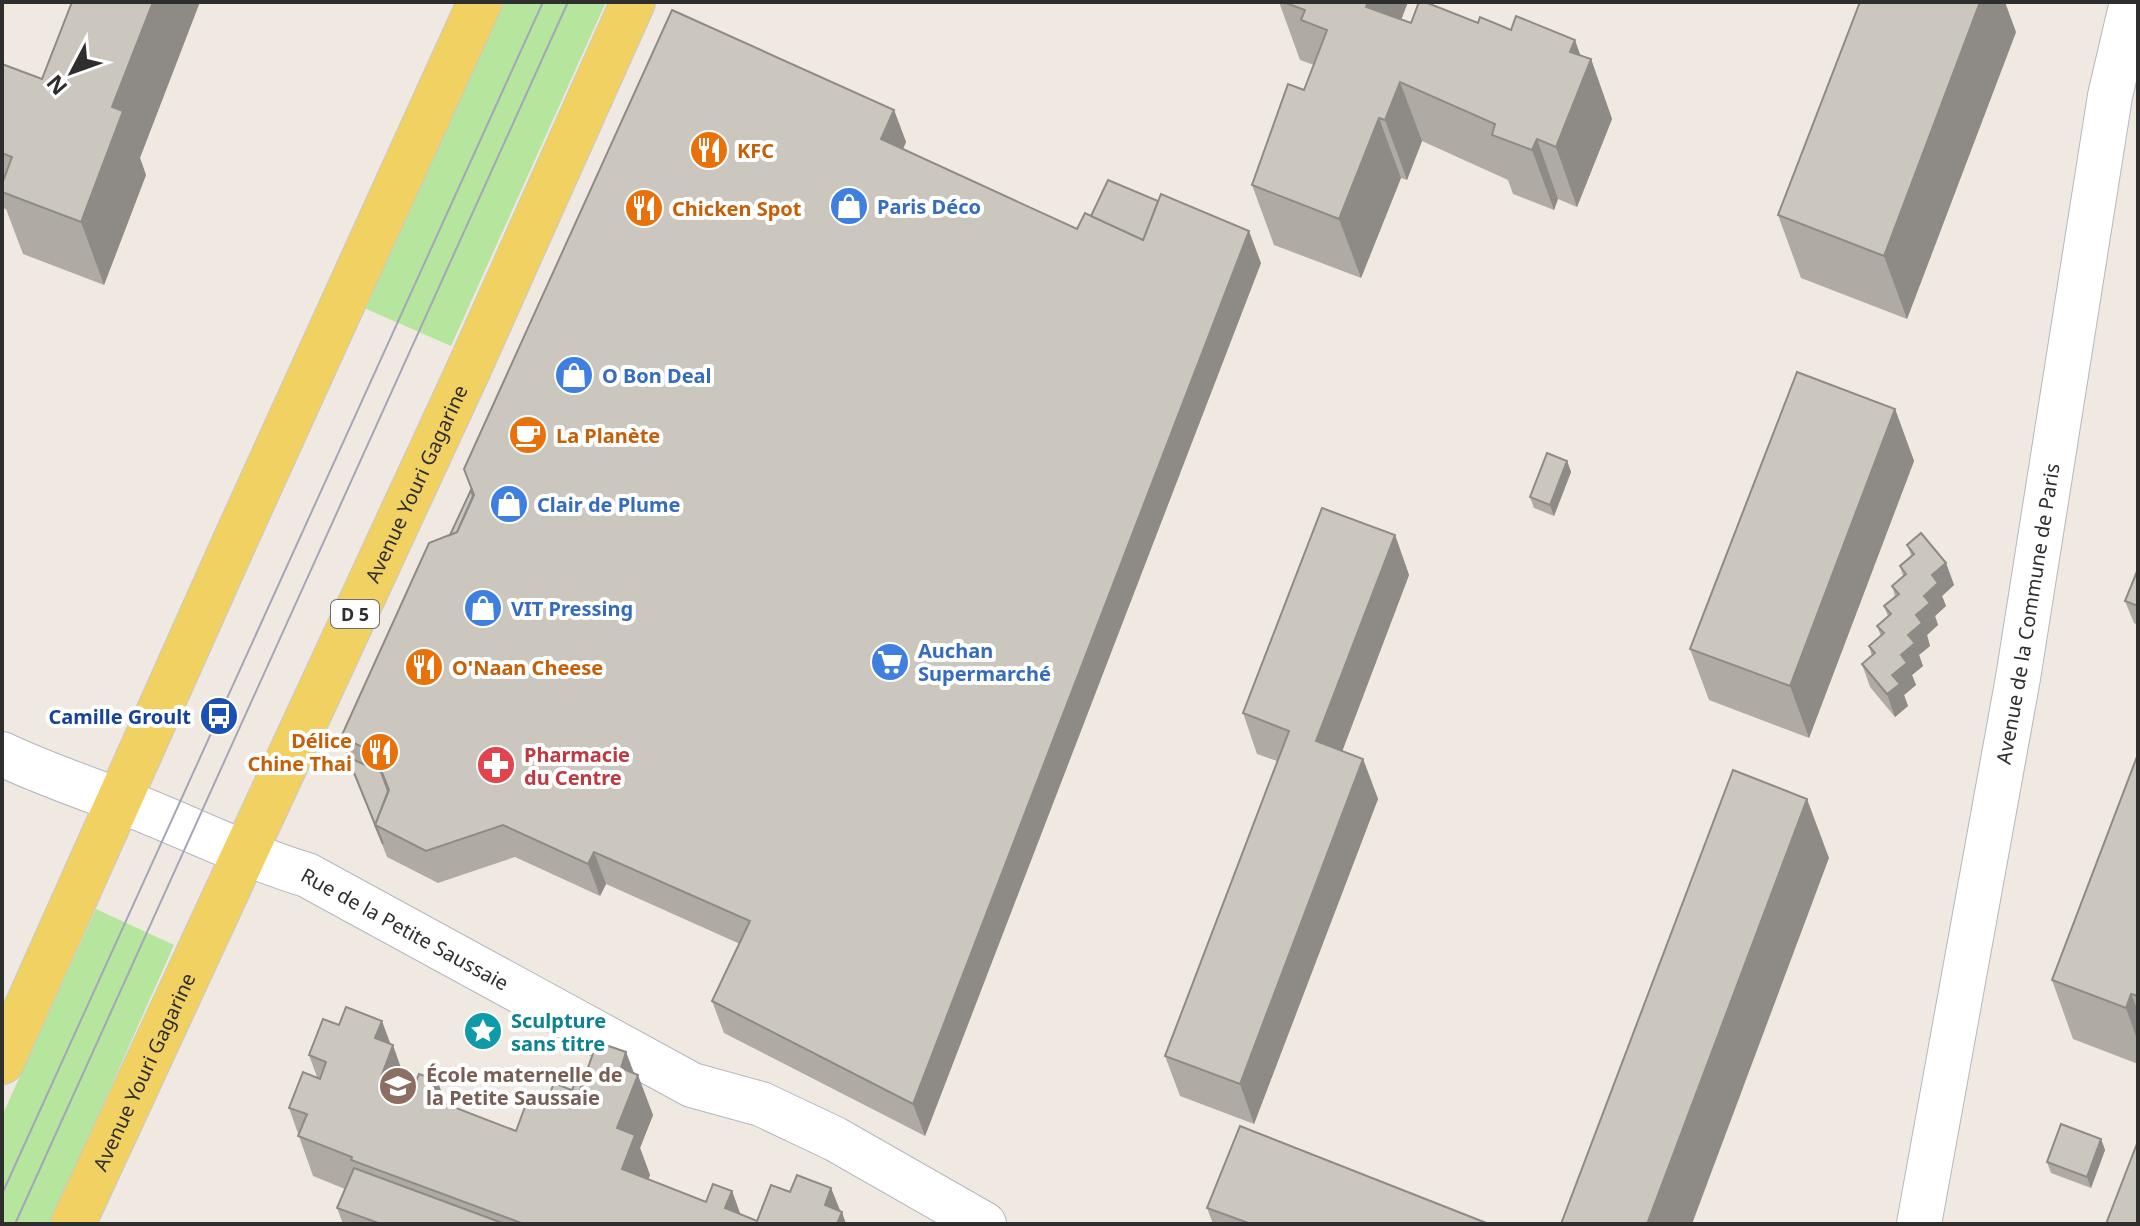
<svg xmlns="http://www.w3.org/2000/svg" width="2140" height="1226" font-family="'Noto Sans',sans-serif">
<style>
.green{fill:#b6e59e}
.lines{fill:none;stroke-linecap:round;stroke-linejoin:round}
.street-casing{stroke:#b4b7c1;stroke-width:46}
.primary-casing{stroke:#c9c9c9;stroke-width:46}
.street{stroke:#fff;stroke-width:44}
.primary{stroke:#f2d163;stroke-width:44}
.tram{stroke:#a3a6b8;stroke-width:2}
.wall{fill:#afaba4}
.shaded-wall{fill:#8e8b86}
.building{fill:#cbc7bf;stroke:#8e8b86;stroke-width:2}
.labels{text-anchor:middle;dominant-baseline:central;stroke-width:8;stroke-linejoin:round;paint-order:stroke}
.shield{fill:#fff;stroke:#6d6d6d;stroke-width:2}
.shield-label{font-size:18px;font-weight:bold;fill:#2e2e2e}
.food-label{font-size:20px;font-weight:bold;fill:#c56008;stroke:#fff;text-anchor:start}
.shop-label{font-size:20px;font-weight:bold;fill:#366cbe;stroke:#fff;text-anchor:start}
.street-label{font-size:20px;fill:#2e2e2e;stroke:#fff}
.transit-label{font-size:20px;font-weight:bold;fill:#164399;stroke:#fff;text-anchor:end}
.health-label{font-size:20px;font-weight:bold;fill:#be3a42;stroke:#fff;text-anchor:start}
.culture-label{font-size:20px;font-weight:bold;fill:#0d838f;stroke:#fff;text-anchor:start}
.education-label{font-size:20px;font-weight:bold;fill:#785e54;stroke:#fff;text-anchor:start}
</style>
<rect width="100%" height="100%" fill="#efe9e1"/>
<g class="green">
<path d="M502 2H606L451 346 364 308Z"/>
<path d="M96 909 174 945 50 1224H2V1116Z"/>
</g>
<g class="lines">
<defs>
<g id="street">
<path id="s1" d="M2 754C48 776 98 792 146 811 200 833 251 858 307 875L692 1085 761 1104 835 1139 984 1224"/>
<path id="s2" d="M1919 1224 2018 678 2110 96 2132 2"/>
</g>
<g id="primary">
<path d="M2 1062 234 543 480 2"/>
<path id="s3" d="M73 1224 467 373 633 2"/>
</g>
</defs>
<use href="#street" class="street-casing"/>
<use href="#primary" class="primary-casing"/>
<use href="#street" class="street"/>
<use href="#primary" class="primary"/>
<g class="tram">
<path d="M2 1194 543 2"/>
<path d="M15 1224 568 2"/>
</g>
</g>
<g class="wall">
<path d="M1279 2H1408L1401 19 1411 23H1478L1511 30 1591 59 1612 119 1577 207 1558 199 1554 210 1513 194 1508 180 1422 141 1407 180 1401 178 1361 278 1274 245 1252 185 1304 90 1314 65 1300 60Z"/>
<path d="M2016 32 1907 319 1801 278 1778 215Z"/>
<path d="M2 64 140 158 146 175 104 285 23 254 6 209 2 208Z"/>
<path d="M894 110 906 142 903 149 1077 229 1091 216 1261 263 925 1136 724 1033 712 1001 740 944 606 884 600 896 515 857 438 883 387 857 341 737 450 535Z"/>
<path d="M1895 409 1914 461 1809 738 1709 700 1690 649Z"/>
<path d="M1567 461 1571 472 1554 516 1534 508 1530 497Z"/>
<path d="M1395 535 1409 575 1342 751 1363 759 1378 799 1254 1124 1180 1096 1165 1056 1277 761 1257 754 1243 713Z"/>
<path d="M1907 545 1946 563 1954 585 1942 596 1946 606 1935 616 1938 625 1927 635 1930 646 1919 655 1923 666 1912 675 1916 685 1904 695 1908 706 1895 717 1870 687 1862 664 1872 656 1869 646 1881 636 1877 626 1888 616 1884 606 1895 596 1892 586 1903 576 1900 566 1912 557Z"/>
<path d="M2138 569V625L2134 623 2125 601Z"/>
<path d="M2138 754V1064L2073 1039 2052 980Z"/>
<path d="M339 1025 390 1044 407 1085 406 1090 412 1092 437 1080 446 1104 516 1131 546 1103 572 1090 585 1076 626 1052 634 1073 653 1115 640 1148 650 1175 648 1180 706 1202 732 1191 740 1214 757 1221 790 1192 831 1188 846 1224H343L337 1208 345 1189 313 1176 289 1108 317 1077 309 1055Z"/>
<path d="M2101 1139 2105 1150 2091 1188 2051 1173 2047 1162Z"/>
<path d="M1207 1208 1489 1224H1213Z"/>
</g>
<g class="shaded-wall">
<path d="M153 2H200L140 158 146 175 104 285 81 222 112 107Z"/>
<path d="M1368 2H1408L1400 23 1366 7Z"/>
<path d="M1980 2H2005L2016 32 1907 319 1884 256Z"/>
<path d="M1575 40 1586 71 1591 59 1612 119 1577 207 1556 147 1570 52Z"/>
<path d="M1400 82 1422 141 1407 180 1385 120Z"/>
<path d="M894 110 906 142 893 171 881 139Z"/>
<path d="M1379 118 1401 178 1361 278 1339 219Z"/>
<path d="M1537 139 1558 199 1554 210 1532 150Z"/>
<path d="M1249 231 1261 263 925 1136 913 1104Z"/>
<path d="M1895 409 1914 461 1809 738 1790 686Z"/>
<path d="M1567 461 1571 472 1554 516 1550 505Z"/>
<path d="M1395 535 1409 575 1331 781 1316 741Z"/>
<path d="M1946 563 1954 585 1942 596 1946 606 1935 616 1938 625 1927 635 1930 646 1919 655 1923 666 1912 675 1916 685 1904 695 1908 706 1895 717 1887 694 1892 675 1932 575Z"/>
<path d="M345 739 356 771 354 775 343 743Z"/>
<path d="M1363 759 1378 799 1254 1124 1240 1084Z"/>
<path d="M1807 799 1829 858 1692 1224H1647Z"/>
<path d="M594 852 606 884 600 896 588 864Z"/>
<path d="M2131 994 2138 1011V1042L2126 1008Z"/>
<path d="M382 1021 392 1048 393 1045 407 1085 397 1111 380 1080 375 1038Z"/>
<path d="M626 1052 636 1079 638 1075 653 1115 640 1148 650 1175 636 1209 622 1169 617 1128 621 1068Z"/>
<path d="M437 1080 452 1120 430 1098Z"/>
<path d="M2101 1139 2105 1150 2091 1188 2087 1177Z"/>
<path d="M831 1188 841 1214 842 1212 846 1224H832L825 1205Z"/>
<path d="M732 1191 744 1224 725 1208Z"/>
</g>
<g class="building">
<path d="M72 2H153L112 107 123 111 81 222 2 192V184L12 157 2 153V64L42 79Z"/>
<path d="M1283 2H1368L1366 7 1411 23 1419 2H1425L1478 23 1480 17 1511 30 1516 16 1575 40 1570 52 1591 59 1556 147 1537 139 1532 150 1492 135 1495 124 1400 82 1385 120 1379 118 1339 219 1252 185 1288 84 1304 90 1327 30 1301 20 1305 10Z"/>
<path d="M1860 2H1980L1884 256 1778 215Z"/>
<path d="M672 10 894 110 881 139 1077 229 1085 213 1143 240 1161 194 1249 231 913 1104 712 1001 750 921 594 852 588 864 503 825 426 851 375 825 389 790 374 752 345 739 343 743 341 737 429 543 457 532 474 495 464 469Z"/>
<path d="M1108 180 1158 201 1143 240 1091 216Z"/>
<path d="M1797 372 1895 409 1790 686 1690 649Z"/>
<path d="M1547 453 1567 461 1550 505 1530 497Z"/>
<path d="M471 490 473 496 457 532 450 535Z"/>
<path d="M1322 508 1395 535 1316 741 1363 759 1240 1084 1165 1056 1289 731 1243 713Z"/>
<path d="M1921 533 1946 563 1932 575 1938 583 1924 596 1930 603 1916 615 1922 623 1908 635 1915 643 1901 655 1907 663 1892 675 1900 684 1887 694 1862 664 1875 653 1869 646 1884 633 1877 626 1891 614 1884 606 1899 594 1892 586 1906 574 1900 566 1914 554 1907 545Z"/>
<path d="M2138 569V606L2125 601Z"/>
<path d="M2138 754V996L2131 994 2126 1008 2052 980Z"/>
<path d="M352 759 381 772 388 791 375 825 383 844 350 763Z"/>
<path d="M1733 770 1807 799 1647 1224H1561Z"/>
<path d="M346 1007 382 1021 375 1038 393 1045 380 1080 412 1092 419 1074 437 1080 430 1098 516 1131 529 1096 546 1103 554 1083 579 1093 597 1042 626 1052 621 1068 638 1075 617 1128 635 1135 622 1169 706 1202 713 1184 732 1191 725 1208 757 1221 771 1185 790 1192 797 1175 831 1188 825 1205 842 1212 837 1224H524L351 1160 352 1157 298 1136 307 1114 289 1108 303 1072 320 1079 326 1062 309 1055 323 1019 339 1025Z"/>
<path d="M585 1076 579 1093 572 1090 577 1078Z"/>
<path d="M2061 1124 2101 1139 2087 1177 2047 1162Z"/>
<path d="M1240 1126 1489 1224H1251L1207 1208Z"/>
<path d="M2138 1141V1224H2106Z"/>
<path d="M354 1168 505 1224H381L337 1208Z"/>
</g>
<defs>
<symbol id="restaurant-disc" viewBox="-11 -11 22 22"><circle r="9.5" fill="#e8710a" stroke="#fff"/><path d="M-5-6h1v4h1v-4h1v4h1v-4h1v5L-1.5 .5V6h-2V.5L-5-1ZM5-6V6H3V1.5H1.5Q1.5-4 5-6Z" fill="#fff"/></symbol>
<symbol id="shop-disc" viewBox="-11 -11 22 22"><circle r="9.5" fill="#3f7fe0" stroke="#fff"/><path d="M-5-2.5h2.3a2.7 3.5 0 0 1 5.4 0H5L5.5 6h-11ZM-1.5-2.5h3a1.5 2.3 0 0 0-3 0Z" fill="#fff"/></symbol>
<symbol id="cafe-disc" viewBox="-11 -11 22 22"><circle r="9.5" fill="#e8710a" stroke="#fff"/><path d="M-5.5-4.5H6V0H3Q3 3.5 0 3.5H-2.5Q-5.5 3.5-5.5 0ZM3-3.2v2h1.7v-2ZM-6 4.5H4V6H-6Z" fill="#fff"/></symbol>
<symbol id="supermarket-disc" viewBox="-11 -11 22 22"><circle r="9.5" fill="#3f7fe0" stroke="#fff"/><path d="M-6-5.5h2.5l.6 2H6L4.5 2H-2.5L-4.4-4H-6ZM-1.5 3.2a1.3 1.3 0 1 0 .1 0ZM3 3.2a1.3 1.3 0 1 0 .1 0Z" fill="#fff"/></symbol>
<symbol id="bus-disc" viewBox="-11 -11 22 22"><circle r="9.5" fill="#1a4fb4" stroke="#fff"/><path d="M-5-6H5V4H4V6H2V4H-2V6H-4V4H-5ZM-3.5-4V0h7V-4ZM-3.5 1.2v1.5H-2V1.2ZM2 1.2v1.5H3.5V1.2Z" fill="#fff"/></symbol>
<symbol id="pharmacy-disc" viewBox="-11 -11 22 22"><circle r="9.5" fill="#e0444e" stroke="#fff"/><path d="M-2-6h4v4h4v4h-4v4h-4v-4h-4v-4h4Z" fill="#fff"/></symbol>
<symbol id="sight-disc" viewBox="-11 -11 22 22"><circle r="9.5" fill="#0f9aa8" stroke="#fff"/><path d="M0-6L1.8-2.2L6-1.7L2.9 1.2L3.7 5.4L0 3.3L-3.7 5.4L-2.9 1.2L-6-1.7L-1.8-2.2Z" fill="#fff"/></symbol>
<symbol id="school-disc" viewBox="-11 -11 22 22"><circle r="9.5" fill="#8d6e63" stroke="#fff"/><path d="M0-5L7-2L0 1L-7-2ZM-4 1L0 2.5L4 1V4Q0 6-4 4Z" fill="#fff"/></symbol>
</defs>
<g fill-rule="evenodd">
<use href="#restaurant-disc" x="687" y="128" width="44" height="44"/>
<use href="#shop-disc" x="827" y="184" width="44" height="44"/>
<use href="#restaurant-disc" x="622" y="186" width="44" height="44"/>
<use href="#shop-disc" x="552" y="353" width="44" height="44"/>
<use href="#cafe-disc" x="506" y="413" width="44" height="44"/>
<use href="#shop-disc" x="487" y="482" width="44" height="44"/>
<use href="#shop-disc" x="461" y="586" width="44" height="44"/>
<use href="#supermarket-disc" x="868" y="640" width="44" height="44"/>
<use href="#restaurant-disc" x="402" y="645" width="44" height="44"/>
<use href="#bus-disc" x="197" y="694" width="44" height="44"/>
<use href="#restaurant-disc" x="358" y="730" width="44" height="44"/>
<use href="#pharmacy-disc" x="474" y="743" width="44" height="44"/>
<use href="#sight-disc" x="461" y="1009" width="44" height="44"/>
<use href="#school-disc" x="376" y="1064" width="44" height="44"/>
</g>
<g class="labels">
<rect class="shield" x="331" y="600" width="48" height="28" rx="6"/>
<g class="shield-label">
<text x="355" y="614">D 5</text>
</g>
<g class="food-label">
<text x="737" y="150">KFC</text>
<text x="672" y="208">Chicken Spot</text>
<text x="556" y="435">La Planète</text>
<text x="452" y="667">O'Naan Cheese</text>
<text x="352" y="740" text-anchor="end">Délice<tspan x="352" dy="23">Chine Thai</tspan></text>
</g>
<g class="shop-label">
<text x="877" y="206">Paris Déco</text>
<text x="602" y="375">O Bon Deal</text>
<text x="537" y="504">Clair de Plume</text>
<text x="511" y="608">VIT Pressing</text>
<text x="918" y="650">Auchan<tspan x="918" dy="23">Supermarché</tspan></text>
</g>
<g class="street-label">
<text stroke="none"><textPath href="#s3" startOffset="816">Avenue Youri Gagarine</textPath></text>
<text stroke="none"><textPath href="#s2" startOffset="620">Avenue de la Commune de Paris</textPath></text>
<text stroke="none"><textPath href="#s1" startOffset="440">Rue de la Petite Saussaie</textPath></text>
<text stroke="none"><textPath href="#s3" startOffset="168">Avenue Youri Gagarine</textPath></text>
</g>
<g class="transit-label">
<text x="191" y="716">Camille Groult</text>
</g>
<g class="health-label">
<text x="524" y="754">Pharmacie<tspan x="524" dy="23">du Centre</tspan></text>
</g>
<g class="culture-label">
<text x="511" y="1020">Sculpture<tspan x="511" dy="23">sans titre</tspan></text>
</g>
<g class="education-label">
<text x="426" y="1074">École maternelle de<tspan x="426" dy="23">la Petite Saussaie</tspan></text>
</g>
</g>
<rect width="2140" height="1226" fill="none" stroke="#2e2e2e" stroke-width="8"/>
<g transform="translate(72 72) rotate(229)" stroke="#ffffff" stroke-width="6" paint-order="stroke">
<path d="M0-6L14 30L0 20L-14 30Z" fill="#2e2e2e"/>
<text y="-12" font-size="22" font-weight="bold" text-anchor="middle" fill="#2e2e2e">N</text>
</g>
</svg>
